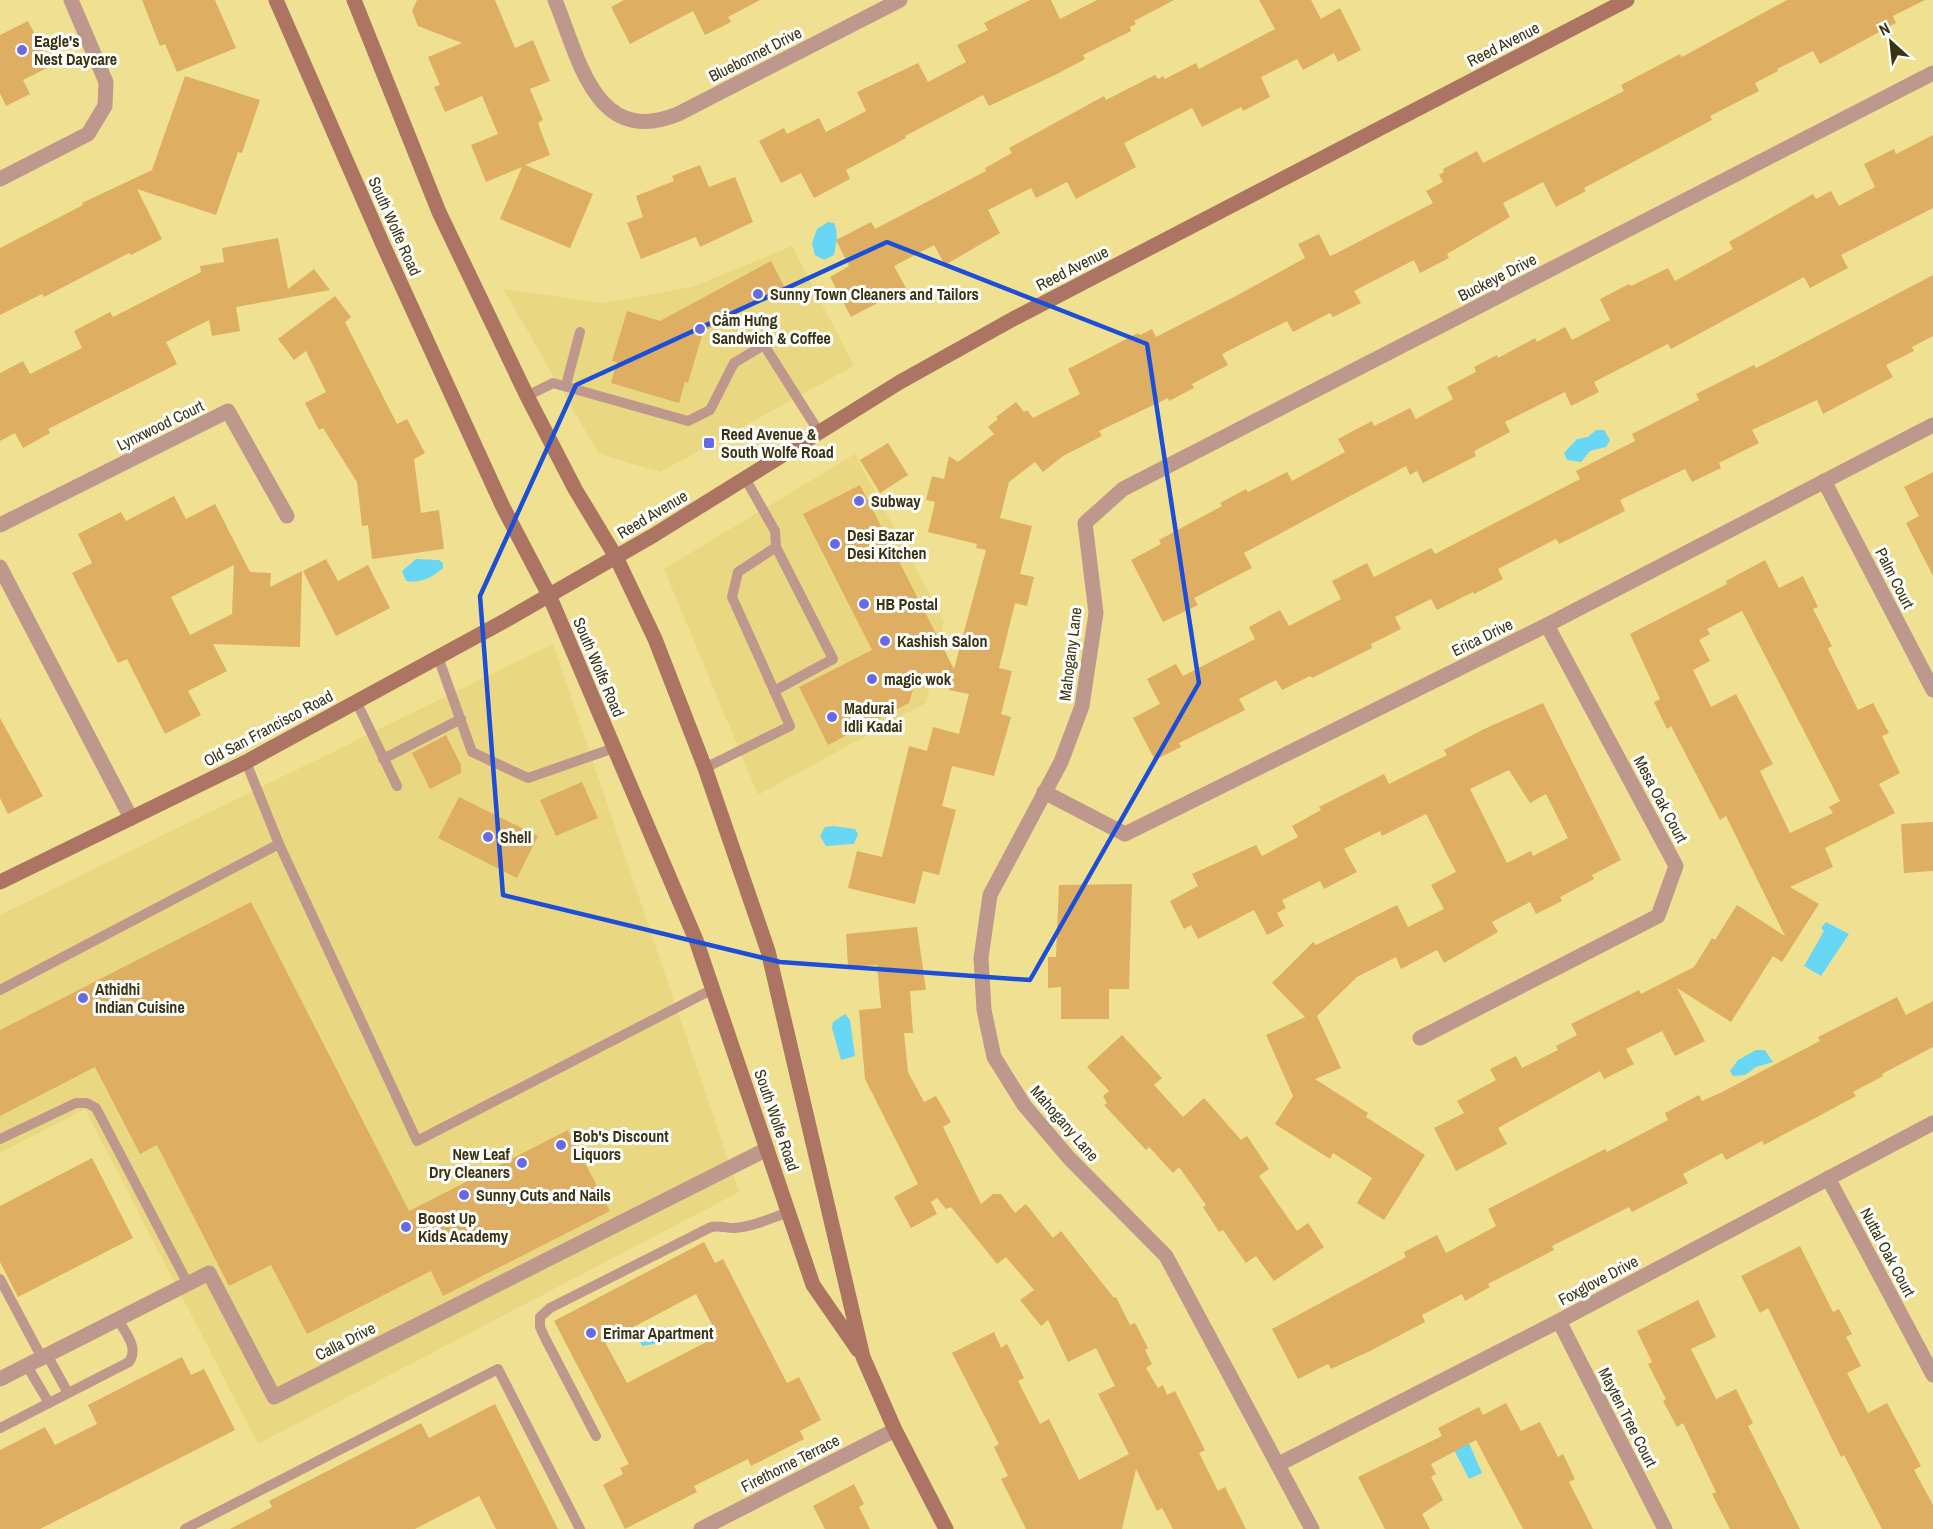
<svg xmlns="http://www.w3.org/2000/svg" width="1933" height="1529" font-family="'Archivo Narrow',sans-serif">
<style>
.built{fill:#e9d881}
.water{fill:#68d7f6}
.building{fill:#deaf62;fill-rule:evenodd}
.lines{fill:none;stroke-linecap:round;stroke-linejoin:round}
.service{stroke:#be988c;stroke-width:10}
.minor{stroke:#be988c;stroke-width:15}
.secondary{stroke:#ac7563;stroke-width:15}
.marked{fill:none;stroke:#1d4ed8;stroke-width:4.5;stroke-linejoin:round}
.poi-dot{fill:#686ae3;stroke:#fff;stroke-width:2}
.labels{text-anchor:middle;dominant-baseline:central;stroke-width:6;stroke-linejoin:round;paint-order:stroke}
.poi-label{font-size:16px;font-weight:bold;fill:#393312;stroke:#fff;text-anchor:start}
.street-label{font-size:16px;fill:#393312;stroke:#fff}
</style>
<rect width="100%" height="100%" fill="#f0e192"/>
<g class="built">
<path d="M792 246 854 366 660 472 599 454 503 289 603 303 692 287Z"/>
<path d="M855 454 944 621 926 703 758 795 664 569Z"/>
<path d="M553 644 739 1192 258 1444 85 1109 0 1153V915Z"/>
</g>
<g class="water">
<path d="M828 222 834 223C839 233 836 245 834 255L824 260 815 255 812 243 817 229Z"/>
<path d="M1596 430H1604L1610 440 1606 447 1590 451 1581 462 1567 460 1564 453 1577 439 1588 437Z"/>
<path d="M416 559 439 560 443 563V568C433 577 420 584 406 581L402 571Z"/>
<path d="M833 826 855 829 858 834 854 844 826 846 820 836 825 827Z"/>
<path d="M1826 922 1849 934 1821 976 1804 966 1824 931 1821 928Z"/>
<path d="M845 1014 850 1020 855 1056 841 1060 832 1028 833 1022Z"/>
<path d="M1756 1050H1765L1773 1062 1756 1067 1745 1075 1733 1076 1730 1071 1738 1060Z"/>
<path d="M669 1327 675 1333 673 1341 642 1346 638 1336 648 1328Z"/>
<path d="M1465 1434 1482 1473 1469 1479 1449 1440Z"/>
</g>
<g class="building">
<path d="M142 0H215L236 48 177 72 165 44 160 46Z"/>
<path d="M417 0H495L515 48 533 40 550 81 530 89 543 120 538 123 550 155 525 165 593 194 570 248 500 219 522 167 486 182 471 145 498 134 482 96 445 112 434 87 440 85 428 57 462 43 418 26 412 11Z"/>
<path d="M624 0H760L728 17 731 22 705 35 693 11 630 44 611 7Z"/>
<path d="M1030 0H1051L1060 19 1097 0H1174L1134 21 1136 24 1130 27 1131 31 1083 55 1085 59 1057 74 989 106 983 95 905 136 906 138 846 170 850 179 814 198 801 173 781 183 759 141 784 128 787 134 819 118 826 132 866 111 857 92 918 63 928 82 966 62 957 45 988 30 984 23Z"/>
<path d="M1259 0H1311L1321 19 1340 8 1361 50 1338 62 1334 53 1303 70 1297 59 1261 77 1270 97 1243 111 1241 107 1202 127 1192 108 1124 143 1136 167 1076 199 1067 182 1036 198 1031 188 988 210 1000 233 945 265 934 245 894 266 906 288 851 317 830 277 849 266 836 240 871 222 875 229 986 171 985 168 1012 153 1009 148 1104 96 1106 100 1155 75 1158 79 1163 76 1165 79 1196 63 1199 69 1275 29Z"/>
<path d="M1787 0H1925L1893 16 1896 23 1820 64 1813 51 1777 69 1778 71 1755 83 1759 91 1710 116 1712 120 1584 188 1586 191 1556 207 1543 182 1503 203 1510 217 1447 254 1449 258 1420 273 1414 260 1354 291 1361 303 1333 317 1330 313 1293 332 1287 321 1222 354 1228 365 1192 384 1194 388 1169 401 1168 398 1099 431 1102 436 1063 456 1043 472 1035 462 1009 482 1000 518 1032 526 1020 574 1034 577 1027 606 1015 603 999 668 1012 671 1001 714 1011 717 994 776 952 766 942 806 956 810 939 875 923 871 915 904 848 888 857 851 882 857 909 746 927 751 933 727 959 734 969 694 949 690 951 682 940 688 915 682 909 703 828 745 799 687 872 650 803 514 860 485 954 669 986 550 976 548 977 544 928 532 935 502 926 500 932 476 944 479 949 456 958 462 994 434 988 427 998 419 996 417 1016 402 1024 412 1027 410 1033 418 1080 394 1068 369 1138 333 1140 335 1152 329 1156 337 1234 297 1305 258 1298 244 1319 234 1330 256 1335 254 1433 203 1426 191 1443 182 1439 175 1444 172 1443 169 1477 151 1483 163 1624 91 1621 85 1680 54 1682 57Z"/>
<path d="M28 21 51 66 23 80 30 94 6 106 0 93V35Z"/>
<path d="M185 76 260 100 242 153 238 152 216 215 137 189 162 239 131 255 129 253 44 297 42 294 0 315V248L83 205 82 203 152 170Z"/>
<path d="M1933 135V208L1841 255 1848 268 1810 288 1804 277 1671 349 1668 344 1594 382 1599 392 1571 406 1565 392 1505 422 1510 432 1474 451 1476 456 1423 483 1417 471 1410 475 1406 466 1244 553 1252 568 1194 598 1198 605 1163 622 1131 560 1161 544 1159 540 1222 506 1220 503 1246 489 1248 492 1287 472 1292 481 1345 452 1338 439 1372 421 1374 426 1410 408 1416 419 1453 399 1447 387 1476 372 1474 367 1497 355 1498 358 1535 338 1537 342 1565 327 1572 340 1610 320 1600 299 1629 284 1631 286 1668 268 1675 281 1733 249 1729 242 1813 194 1816 199 1831 191 1839 206 1875 187 1864 164 1894 149 1896 154Z"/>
<path d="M700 165 709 187 735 177 753 222 700 247 696 237 641 259 627 223 643 217 636 196 674 181 672 176Z"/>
<path d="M278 238 288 289 314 269 330 290 236 307 240 331 212 336 209 320 166 342 177 364 48 429 50 433 23 448 15 433 0 441V373L23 361 30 374 82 348 74 331 110 312 113 317 201 272 200 266 224 262 222 248Z"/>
<path d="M771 261 785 288 703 332 688 383 685 382 679 403 611 383 617 362 612 361 627 311 660 321Z"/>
<path d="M1933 275V336L1912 347 1914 351 1886 365 1893 377 1823 414 1817 400 1752 430 1759 443 1719 463 1721 468 1692 482 1685 469 1620 500 1625 511 1559 544 1556 539 1498 569 1503 579 1474 594 1473 592 1437 610 1431 599 1395 617 1401 629 1371 644 1372 648 1312 678 1310 676 1282 690 1276 680 1239 699 1245 710 1179 743 1181 747 1155 760 1133 718 1160 704 1147 679 1176 664 1183 676 1255 639 1249 627 1280 610 1289 626 1341 599 1332 581 1367 563 1374 577 1431 548 1435 554 1580 479 1576 471 1635 441 1632 434 1699 400 1696 394 1754 365 1756 368Z"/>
<path d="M335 296 351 317 345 322 397 424 407 419 425 453 414 459 421 513 439 510 444 549 372 559 368 525 362 526 357 482 323 428 319 430 305 403 326 392 306 351 294 360 278 339Z"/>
<path d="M888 443 908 475 880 493 860 460Z"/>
<path d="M1933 472V576L1906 523 1919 516 1904 487Z"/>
<path d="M174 496 186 519 215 504 250 572 271 573 270 587 302 571 300 647 213 644 227 671 188 691 201 715 165 734 127 659 118 663 72 573 92 563 78 534 121 512 126 521ZM234 565 232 614 190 635 171 597Z"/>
<path d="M326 559 338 581 368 565 390 608 336 636 303 571Z"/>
<path d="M1765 560 1779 588 1803 576 1818 607 1813 609 1832 646 1828 649 1858 710 1873 703 1889 733 1882 736 1900 773 1879 784 1895 813 1825 848 1833 867 1790 887 1819 904 1782 962 1773 956 1731 1022 1677 988 1705 1041 1675 1056 1662 1031 1626 1049 1634 1064 1604 1079 1600 1071 1498 1128 1507 1144 1456 1171 1434 1128 1464 1113 1457 1101 1496 1080 1490 1069 1516 1056 1522 1068 1558 1050 1556 1046 1577 1035 1571 1024 1639 990 1641 994 1694 967 1712 938 1715 940 1737 905 1785 936 1726 816 1720 820 1671 726 1667 729 1654 702 1660 699 1630 634 1727 584 1726 581ZM1742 611 1840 801 1829 807 1833 813 1790 833 1760 771 1773 764 1736 694 1711 707 1693 670 1710 661 1699 640 1710 634 1707 629Z"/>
<path d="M1543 703 1621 860 1592 875 1594 879 1560 897 1562 901 1536 914 1530 902 1492 922 1498 932 1444 963 1437 950 1401 969 1396 957 1357 977 1317 1016 1341 1068 1315 1079 1368 1113 1366 1117 1425 1155 1384 1220 1357 1203 1372 1178 1333 1153 1330 1159 1275 1124 1293 1096 1266 1035 1305 1017 1272 983 1313 942 1316 945 1397 905 1408 927 1444 909 1431 885 1456 872 1426 814 1382 836 1380 831 1344 849 1357 872 1324 889 1320 881 1282 900 1286 908 1277 913 1284 926 1267 935 1254 910 1198 939 1191 925 1184 929 1170 901 1198 886 1192 874 1256 845 1262 856 1298 837 1292 826 1321 810 1319 807 1384 774 1389 784 1447 755 1444 750 1484 729ZM1509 770 1530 803 1546 794 1568 838 1533 856 1531 851 1507 863 1470 789Z"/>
<path d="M0 718 43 796 8 814 0 798Z"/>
<path d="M446 735 461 765V773L430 789 412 753Z"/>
<path d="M582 782 598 818 556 836 540 800Z"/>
<path d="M459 797 538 836 517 878 438 838Z"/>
<path d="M1933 822V871L1904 873 1901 824Z"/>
<path d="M1132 884 1129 989H1109V1019H1061V987L1048 988V957H1056L1059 885Z"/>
<path d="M251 902 409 1211 568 1130 610 1211 443 1296 431 1271 307 1334 271 1265 229 1286 157 1145 140 1154 95 1067 0 1116V1030Z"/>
<path d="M917 927 926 990 910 991 913 1033H904L908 1072 924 1102 936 1096 951 1122 943 1127 981 1204 993 1194H1001L1015 1213 1026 1204 1053 1238 1061 1231 1114 1298 1116 1297 1130 1325 1135 1323 1148 1348 1145 1350 1152 1364 1146 1368 1158 1388 1163 1385 1167 1395 1175 1391 1205 1450 1199 1453 1218 1491 1225 1487 1246 1529H1173L1162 1508 1157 1511 1136 1469 1122 1529H1026L1001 1479 1008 1476 994 1447 999 1444 952 1353 994 1332 1001 1348 1007 1344 1024 1378 1018 1381 1040 1424 1049 1419 1079 1480 1129 1454 1098 1394 1115 1386 1096 1348 1068 1362 1048 1320 1041 1326 1020 1300 1034 1290 1006 1257 997 1264 951 1207 946 1209 937 1198 931 1202 937 1214 911 1228 894 1197 918 1184 865 1079 859 1010 881 1008 877 965 848 967 846 934Z"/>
<path d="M1897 997 1906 1015 1933 1001V1047L1882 1074 1883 1076 1853 1092 1856 1096 1819 1116 1764 1145 1762 1141 1726 1160 1722 1153 1683 1174 1688 1183 1632 1212 1629 1207 1552 1246 1554 1250 1488 1284 1490 1287 1465 1301 1462 1294 1422 1315 1425 1322 1370 1351 1331 1369 1328 1364 1298 1379 1272 1329 1406 1257 1404 1252 1437 1235 1446 1253 1496 1226 1488 1209 1605 1149 1607 1152 1668 1120 1665 1113 1699 1095 1702 1101 1720 1093 1820 1041 1818 1037Z"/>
<path d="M1122 1035 1162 1078 1154 1085 1183 1117 1204 1098 1241 1140 1247 1136 1269 1169 1259 1176 1297 1231 1308 1223 1324 1247 1274 1281 1256 1256 1246 1263 1223 1230 1219 1232 1203 1207 1206 1205 1179 1167 1173 1173 1149 1147 1146 1150 1104 1105 1107 1103 1103 1096 1109 1091 1087 1067Z"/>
<path d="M92 1158 133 1238 18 1297 0 1262V1206Z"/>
<path d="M704 1242 715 1263 723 1259 787 1383 799 1377 821 1420 800 1431 804 1439 751 1466 748 1459 694 1486 697 1492 625 1529 603 1485 623 1474 620 1468 629 1464 554 1321ZM696 1294 718 1336 627 1383 605 1342Z"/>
<path d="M1800 1246 1833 1312 1839 1309 1852 1334 1846 1337 1861 1366 1847 1373 1868 1413 1887 1403 1921 1466 1914 1470 1933 1505V1529H1882L1844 1455 1841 1457 1768 1308 1760 1313 1741 1276Z"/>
<path d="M1698 1300 1716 1337 1691 1349 1716 1399 1736 1389 1753 1423 1748 1426 1800 1529H1730L1712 1494 1716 1492 1683 1423 1677 1427 1663 1401 1666 1399 1648 1364 1652 1362 1637 1331Z"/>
<path d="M182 1357 191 1375 204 1369 235 1430 40 1529H0V1450L45 1427 55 1445 97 1424 88 1405Z"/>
<path d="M1506 1403 1521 1431 1540 1422 1558 1457 1563 1454 1575 1479 1569 1482 1593 1529H1523L1476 1440 1431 1464 1436 1474 1431 1477 1443 1500 1422 1514 1430 1529H1385L1358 1477 1442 1436 1438 1428 1479 1407 1483 1415Z"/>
<path d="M495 1404 558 1529H496L479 1496 415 1529H230L272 1507 269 1501 421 1423 429 1438Z"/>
<path d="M854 1484 864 1504 859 1507 870 1529H825L813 1506Z"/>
</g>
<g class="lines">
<g class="service">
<path d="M566 385 580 332"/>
<path d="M527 396 553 383 688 421 710 410 734 363 764 345 819 432"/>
<path d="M438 657 472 752 528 778 614 748"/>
<path d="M774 691 833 659 776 547"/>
<path d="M356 701 397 786"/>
<path d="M383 759 461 719"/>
<path d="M705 768 790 726 732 597 738 572 776 547 775 531 745 478"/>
<path d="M279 844 417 1141 713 989"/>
<path d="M0 990 279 844 246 762"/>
<path d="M0 1139 76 1103H87L96 1108 188 1284"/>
<path d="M0 1279 42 1358"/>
<path d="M47 1355 68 1393"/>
<path d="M27 1366 49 1403"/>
<path d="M0 1428 129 1362C139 1348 126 1333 118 1320"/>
<path d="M596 1436 545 1338 540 1327V1317L550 1308 711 1227C720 1225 725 1228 734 1228 753 1227 771 1218 789 1212"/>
<path d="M185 1529 498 1369 580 1529"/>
</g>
<g class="minor">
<path d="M555 0C579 58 595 148 678 114L900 0"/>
<path d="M0 179 88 134 105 106 106 82 71 0"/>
<path d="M1824 481 1933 690"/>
<path d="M0 525 228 411 287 516"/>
<path d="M0 567 131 818"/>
<path d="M1044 792 1125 834 1547 625 1933 425"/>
<path d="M1420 1038 1658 916 1676 866 1547 625"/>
<path d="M1828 1178 1933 1375"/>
<path d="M1559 1321 1665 1529"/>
<path d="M0 1379 209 1273 274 1397 767 1149"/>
<path d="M1279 1464 1559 1321 1933 1123"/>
<path d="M701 1529 895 1430"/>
<path d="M1312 1529 1166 1256 1069 1158 1024 1105 994 1057 984 1010 981 958 990 895 1061 762 1082 706 1096 613 1085 523 1123 489 1933 73"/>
</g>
<g class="secondary">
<path d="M276 0 384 247 503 507 549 595 696 940 813 1285 858 1350"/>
<path d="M354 0 439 212 527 396 575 489 616 557 655 639 705 768 768 951 863 1357 895 1430 946 1529"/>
<path d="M0 882 246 762 508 619 654 535 900 382 1013 319 1627 0"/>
</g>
</g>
<path class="marked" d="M887 242 1147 344 1199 683 1030 980 780 962 503 895 480 596 576 385Z"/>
<g class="poi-dot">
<circle cx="22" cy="50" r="6"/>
<circle cx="758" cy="294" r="6"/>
<circle cx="700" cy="329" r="6"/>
<rect x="703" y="437" width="12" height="12" rx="3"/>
<circle cx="859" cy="501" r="6"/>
<circle cx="835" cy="544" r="6"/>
<circle cx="864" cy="604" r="6"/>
<circle cx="885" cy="641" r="6"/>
<circle cx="872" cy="679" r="6"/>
<circle cx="832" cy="717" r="6"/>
<circle cx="488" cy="837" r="6"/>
<circle cx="83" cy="998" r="6"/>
<circle cx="561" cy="1145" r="6"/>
<circle cx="522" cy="1163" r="6"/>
<circle cx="464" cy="1195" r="6"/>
<circle cx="406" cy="1227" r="6"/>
<circle cx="591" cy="1333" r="6"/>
</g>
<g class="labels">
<g class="poi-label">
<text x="34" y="41">Eagle's<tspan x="34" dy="18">Nest Daycare</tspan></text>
<text x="770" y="294">Sunny Town Cleaners and Tailors</text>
<text x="712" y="320">Cẩm Hưng<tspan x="712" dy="18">Sandwich &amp; Coffee</tspan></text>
<text x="721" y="434">Reed Avenue &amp;<tspan x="721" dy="18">South Wolfe Road</tspan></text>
<text x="871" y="501">Subway</text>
<text x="847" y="535">Desi Bazar<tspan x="847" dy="18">Desi Kitchen</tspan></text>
<text x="876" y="604">HB Postal</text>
<text x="897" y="641">Kashish Salon</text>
<text x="884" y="679">magic wok</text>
<text x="844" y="708">Madurai<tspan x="844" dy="18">Idli Kadai</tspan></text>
<text x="500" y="837">Shell</text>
<text x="95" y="989">Athidhi<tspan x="95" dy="18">Indian Cuisine</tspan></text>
<text x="573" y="1136">Bob's Discount<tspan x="573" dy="18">Liquors</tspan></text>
<text x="510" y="1154" text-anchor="end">New Leaf<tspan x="510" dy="18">Dry Cleaners</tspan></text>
<text x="476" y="1195">Sunny Cuts and Nails</text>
<text x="418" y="1218">Boost Up<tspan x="418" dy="18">Kids Academy</tspan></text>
<text x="603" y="1333">Erimar Apartment</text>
</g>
<g class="street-label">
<text transform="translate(1503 44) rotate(-27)">Reed Avenue</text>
<text transform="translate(755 54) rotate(-27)">Bluebonnet Drive</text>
<text transform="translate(395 226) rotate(66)">South Wolfe Road</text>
<text transform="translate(1072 268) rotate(-27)">Reed Avenue</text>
<text transform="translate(1497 277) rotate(-27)">Buckeye Drive</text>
<text transform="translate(160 425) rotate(-26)">Lynxwood Court</text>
<text transform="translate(652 514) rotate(-31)">Reed Avenue</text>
<text transform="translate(1895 578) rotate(63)">Palm Court</text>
<text transform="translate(1482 637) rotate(-26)">Erica Drive</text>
<text transform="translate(1070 654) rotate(-83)">Mahogany Lane</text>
<text transform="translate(599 667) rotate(67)">South Wolfe Road</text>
<text transform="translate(268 728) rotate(-28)">Old San Francisco Road</text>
<text transform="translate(1661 799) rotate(62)">Mesa Oak Court</text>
<text transform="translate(777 1120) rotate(71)">South Wolfe Road</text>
<text transform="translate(1065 1123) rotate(49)">Mahogany Lane</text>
<text transform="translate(1888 1252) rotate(62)">Nuttal Oak Court</text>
<text transform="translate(1598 1280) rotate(-28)">Foxglove Drive</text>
<text transform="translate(345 1341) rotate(-27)">Calla Drive</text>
<text transform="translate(1628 1417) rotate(63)">Mayten Tree Court</text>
<text transform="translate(790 1463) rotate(-27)">Firethorne Terrace</text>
</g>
</g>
<g transform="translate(1891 42) rotate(333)" stroke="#ffffff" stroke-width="4.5" paint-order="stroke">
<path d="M0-4.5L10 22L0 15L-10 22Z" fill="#393312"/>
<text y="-9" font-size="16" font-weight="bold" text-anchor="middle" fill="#393312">N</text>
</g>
</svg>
